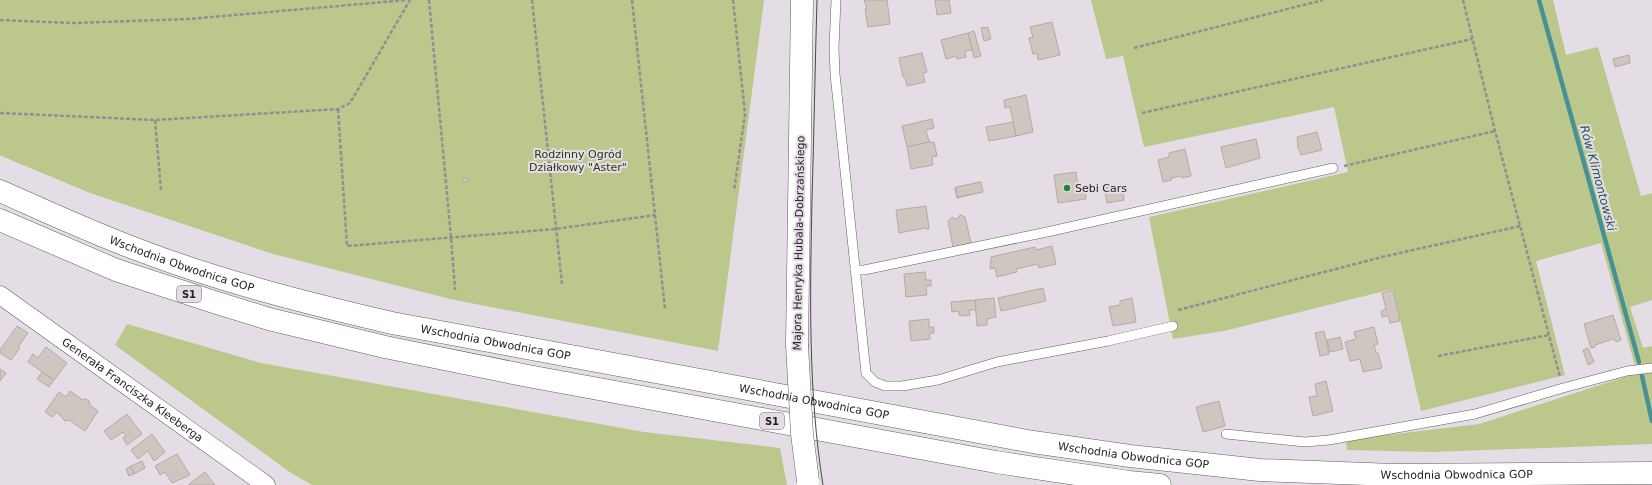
<svg xmlns="http://www.w3.org/2000/svg" width="1652" height="485" font-family="'DejaVu Sans',sans-serif">
<style>
.green{fill:#bcc78c}
.lines{fill:none;stroke-linecap:round;stroke-linejoin:round}
.stream{stroke:#469193;stroke-width:4.5}
.building{fill:#cec6bf;stroke:#b3aba4}
.service-casing{stroke:#635d64;stroke-width:10}
.minor-casing{stroke:#635d64;stroke-width:19}
.tertiary-casing{stroke:#635d64;stroke-width:23}
.motorway-casing{stroke:#635d64;stroke-width:23}
.path{stroke:#938e94;stroke-width:2.5;stroke-dasharray:4 2;stroke-linecap:butt}
.service{stroke:#fff;stroke-width:9}
.minor{stroke:#fff;stroke-width:18}
.tertiary{stroke:#fff;stroke-width:22}
.motorway{stroke:#fff;stroke-width:22}
.tram{stroke:#4b474b;stroke-width:1}
.tertiary-bridge-casing{stroke:#635d64;stroke-width:23;stroke-linecap:butt}
.tertiary-bridge{stroke:#fff;stroke-width:22}
.poi-dot{fill:#258233;stroke:#e4dde5;stroke-width:1.5}
.labels{text-anchor:middle;dominant-baseline:central;stroke-width:4;stroke-linejoin:round;paint-order:stroke}
.shield{fill:#e4dde5;stroke:#5e595e;stroke-width:1}
.shield-label{font-size:10px;font-weight:bold;fill:#242124}
.park-label{font-size:11px;fill:#2e3313;stroke:#e4dde5}
.poi-label{font-size:11px;fill:#242124;stroke:#e4dde5;text-anchor:start}
.street-label{font-size:11px;fill:#242124;stroke:#e4dde5}
.water-label{font-size:12px;font-style:italic;fill:#285758;stroke:#e4dde5}
</style>
<rect width="100%" height="100%" fill="#e4dde5"/>
<g class="green">
<path d="M0 0H764L718 351 450 299 273 254 90 193 11 160 0 155Z"/>
<path d="M1091 0H1553L1566 55 1598 47 1641 196 1652 193V300L1630 307 1643 348 1652 346V444L1431 452 1347 450 1346 440 1479 424 1637 373 1601 243 1536 261 1565 375 1421 411 1393 289 1224 331 1173 339 1149 217 1348 172 1334 107 1144 147 1123 56 1106 59Z"/>
<path d="M127 324 261 363 644 432 780 448 787 485H312L291 473 115 345Z"/>
</g>
<g class="lines">
<g class="stream">
<path d="M1539 0 1639 362"/>
<path d="M1642 376 1652 421"/>
</g>
</g>
<g class="building">
<path d="M864 0H887L890 24 868 27 865 9H867Z"/>
<path d="M935 0H950H949L951 13 937 15Z"/>
<path d="M1052 22 1060 55 1038 60 1037 53 1033 54 1029 38 1033 37 1030 27Z"/>
<path d="M988 27 991 39 984 41 981 28Z"/>
<path d="M974 31 981 56 974 58 968 33Z"/>
<path d="M968 33 972 50 965 51 966 57 957 59 956 56 946 59 941 40Z"/>
<path d="M922 53 927 72 923 73 925 82 907 86 905 77H903L899 58Z"/>
<path d="M1629 55 1630 63 1615 67 1613 59Z"/>
<path d="M1026 95 1033 132 1016 136 1010 107 1005 108 1004 100Z"/>
<path d="M932 119 934 128 926 130 929 142 907 147 902 126Z"/>
<path d="M1013 122 1016 136 989 141 986 127Z"/>
<path d="M1317 132 1322 150 1301 155 1299 149H1298L1297 137Z"/>
<path d="M1256 139 1260 158 1226 168 1221 147Z"/>
<path d="M929 142H934L937 156 932 157 933 165 911 169 907 147Z"/>
<path d="M1185 149 1191 176 1182 178 1181 176 1171 178 1172 180 1163 182 1158 160 1169 157V153Z"/>
<path d="M1076 172 1078 187 1085 186 1086 199 1058 203 1054 175Z"/>
<circle cx="465" cy="180" r="2.5"/>
<path d="M980 182 982 192 957 198 955 188Z"/>
<path d="M981 182 983 192 957 197 956 187Z"/>
<path d="M1122 185 1124 200 1107 203 1104 188Z"/>
<path d="M926 206 929 228 928 230 925 228 899 233 896 210Z"/>
<path d="M960 215 965 217 971 243 953 247 948 221 952 217 955 219 958 218Z"/>
<path d="M1052 246 1056 264 1039 268 1038 264 1016 269 1017 272 997 277 995 268 990 269 991 257 1035 247 1036 250Z"/>
<path d="M925 272 926 280H931V286H926L927 295 906 297 904 274Z"/>
<path d="M1043 288 1046 301 1001 311 998 298Z"/>
<path d="M1393 290 1400 321 1390 323 1388 316 1382 317 1381 311 1386 309 1382 293Z"/>
<path d="M994 298 996 317 987 319V325L977 326 975 300Z"/>
<path d="M1132 298 1136 322 1113 326 1109 307 1120 305V301Z"/>
<path d="M975 300 976 310H969L970 315 960 316 958 311 952 312 951 302Z"/>
<path d="M1613 315 1621 340 1616 342 1613 339 1595 345V347L1591 348 1584 324Z"/>
<path d="M929 319V327H934V333H930V339L911 341 909 321Z"/>
<path d="M17 326 28 333 18 347 20 348 11 360 0 353V350Z"/>
<path d="M1374 327 1378 344 1374 345 1376 353H1378L1382 368 1363 372 1360 359 1350 361 1345 342 1356 339 1354 332Z"/>
<path d="M1324 331 1329 354 1320 356 1315 333Z"/>
<path d="M1340 337 1343 349 1330 352 1327 340Z"/>
<path d="M46 347 67 363 54 380 28 362 33 354 38 358Z"/>
<path d="M1588 348 1594 362 1588 365 1583 350Z"/>
<path d="M0 369 6 373 0 381Z"/>
<path d="M42 372 54 380 49 387 37 379Z"/>
<path d="M1326 381 1333 411 1313 416 1309 397 1317 396 1315 384Z"/>
<path d="M70 391 83 400 86 399 89 401 90 405 98 411 85 431 69 420 65 421 57 412 52 417 45 412 59 392 66 397Z"/>
<path d="M1219 401 1225 426 1203 432 1196 407Z"/>
<path d="M127 414 142 434 127 445 123 438 126 436 123 432 111 440 104 431Z"/>
<path d="M152 434 165 452 154 461 148 451 138 459 131 450Z"/>
<path d="M177 454 190 475 172 483 165 472 160 475 155 466Z"/>
<path d="M142 461 145 468 134 474 131 466Z"/>
<path d="M131 466 134 474 129 476 126 469Z"/>
<path d="M205 472 215 485H189V484Z"/>
</g>
<g class="lines">
<defs>
<g id="service">
<path d="M836 0 834 48 835 74 866 373 875 382 885 386H902L938 380 997 362 1108 341 1173 326"/>
<path d="M855 270H864L1047 232 1333 168"/>
<path d="M1226 434 1305 442 1329 440 1475 414 1563 388 1627 371 1652 368"/>
</g>
<g id="minor">
<path id="s1" d="M0 295 266 485"/>
</g>
<path id="tertiary" d="M797 345 802 0"/>
<g id="motorway">
<path id="s2" d="M0 191C45 211 90 232 136 249 219 281 306 303 392 323L1033 442 1130 456 1260 470 1394 475 1652 473"/>
<path d="M0 220 116 270 214 302 269 319 385 347 528 376 996 462 1129 482 1160 485"/>
</g>
</defs>
<use href="#service" class="service-casing"/>
<use href="#minor" class="minor-casing"/>
<use href="#tertiary" class="tertiary-casing"/>
<use href="#motorway" class="motorway-casing"/>
<g class="path">
<path d="M429 0 451 237 455 290"/>
<path d="M532 0 562 284"/>
<path d="M632 0 665 309"/>
<path d="M733 0 745 114 734 191"/>
<path d="M1463 0 1495 131 1560 377"/>
<path d="M0 20 73 23 189 19 407 0"/>
<path d="M1134 48 1323 0"/>
<path d="M338 109 347 246 555 229 656 215"/>
<path d="M0 113 155 120 338 109 350 103 410 0"/>
<path d="M1142 113 1472 39"/>
<path d="M155 120 161 190"/>
<path d="M1344 166 1495 131"/>
<path d="M1178 310 1382 257 1520 226"/>
<path d="M1438 356 1549 335"/>
</g>
<use href="#service" class="service"/>
<use href="#minor" class="minor"/>
<use href="#tertiary" class="tertiary"/>
<use href="#motorway" class="motorway"/>
<path class="tram" d="M817 0C815 67 814 134 812 200 810 295 808 391 823 485"/>
<defs>
<path id="tertiary-bridge" d="M797 345 802 434 808 481"/>
</defs>
<use href="#tertiary-bridge" class="tertiary-bridge-casing"/>
<use href="#tertiary-bridge" class="tertiary-bridge"/>
</g>
<circle class="poi-dot" cx="1067" cy="188" r="4"/>
<g class="labels">
<g class="shield">
<rect x="177" y="286" width="24" height="16" rx="3"/>
<rect x="760" y="413" width="24" height="16" rx="3"/>
</g>
<g class="shield-label">
<text x="189" y="294">S1</text>
<text x="772" y="421">S1</text>
</g>
<g class="park-label">
<text x="578" y="154">Rodzinny Ogród<tspan x="578" dy="13">Działkowy "Aster"</tspan></text>
</g>
<g class="poi-label">
<text x="1075" y="188">Sebi Cars</text>
</g>
<g class="street-label">
<text transform="translate(799 243) rotate(-89)">Majora Henryka Hubala-Dobrzańskiego</text>
<text stroke="none"><textPath href="#s2" startOffset="196">Wschodnia Obwodnica GOP</textPath></text>
<text stroke="none"><textPath href="#s2" startOffset="520">Wschodnia Obwodnica GOP</textPath></text>
<text stroke="none"><textPath href="#s1" startOffset="163">Generała Franciszka Kleeberga</textPath></text>
<text stroke="none"><textPath href="#s2" startOffset="844">Wschodnia Obwodnica GOP</textPath></text>
<text stroke="none"><textPath href="#s2" startOffset="1168">Wschodnia Obwodnica GOP</textPath></text>
<text stroke="none"><textPath href="#s2" startOffset="1492">Wschodnia Obwodnica GOP</textPath></text>
</g>
<g class="water-label">
<text transform="translate(1598 178) rotate(75)">Rów Klimontowski</text>
</g>
</g>
</svg>
